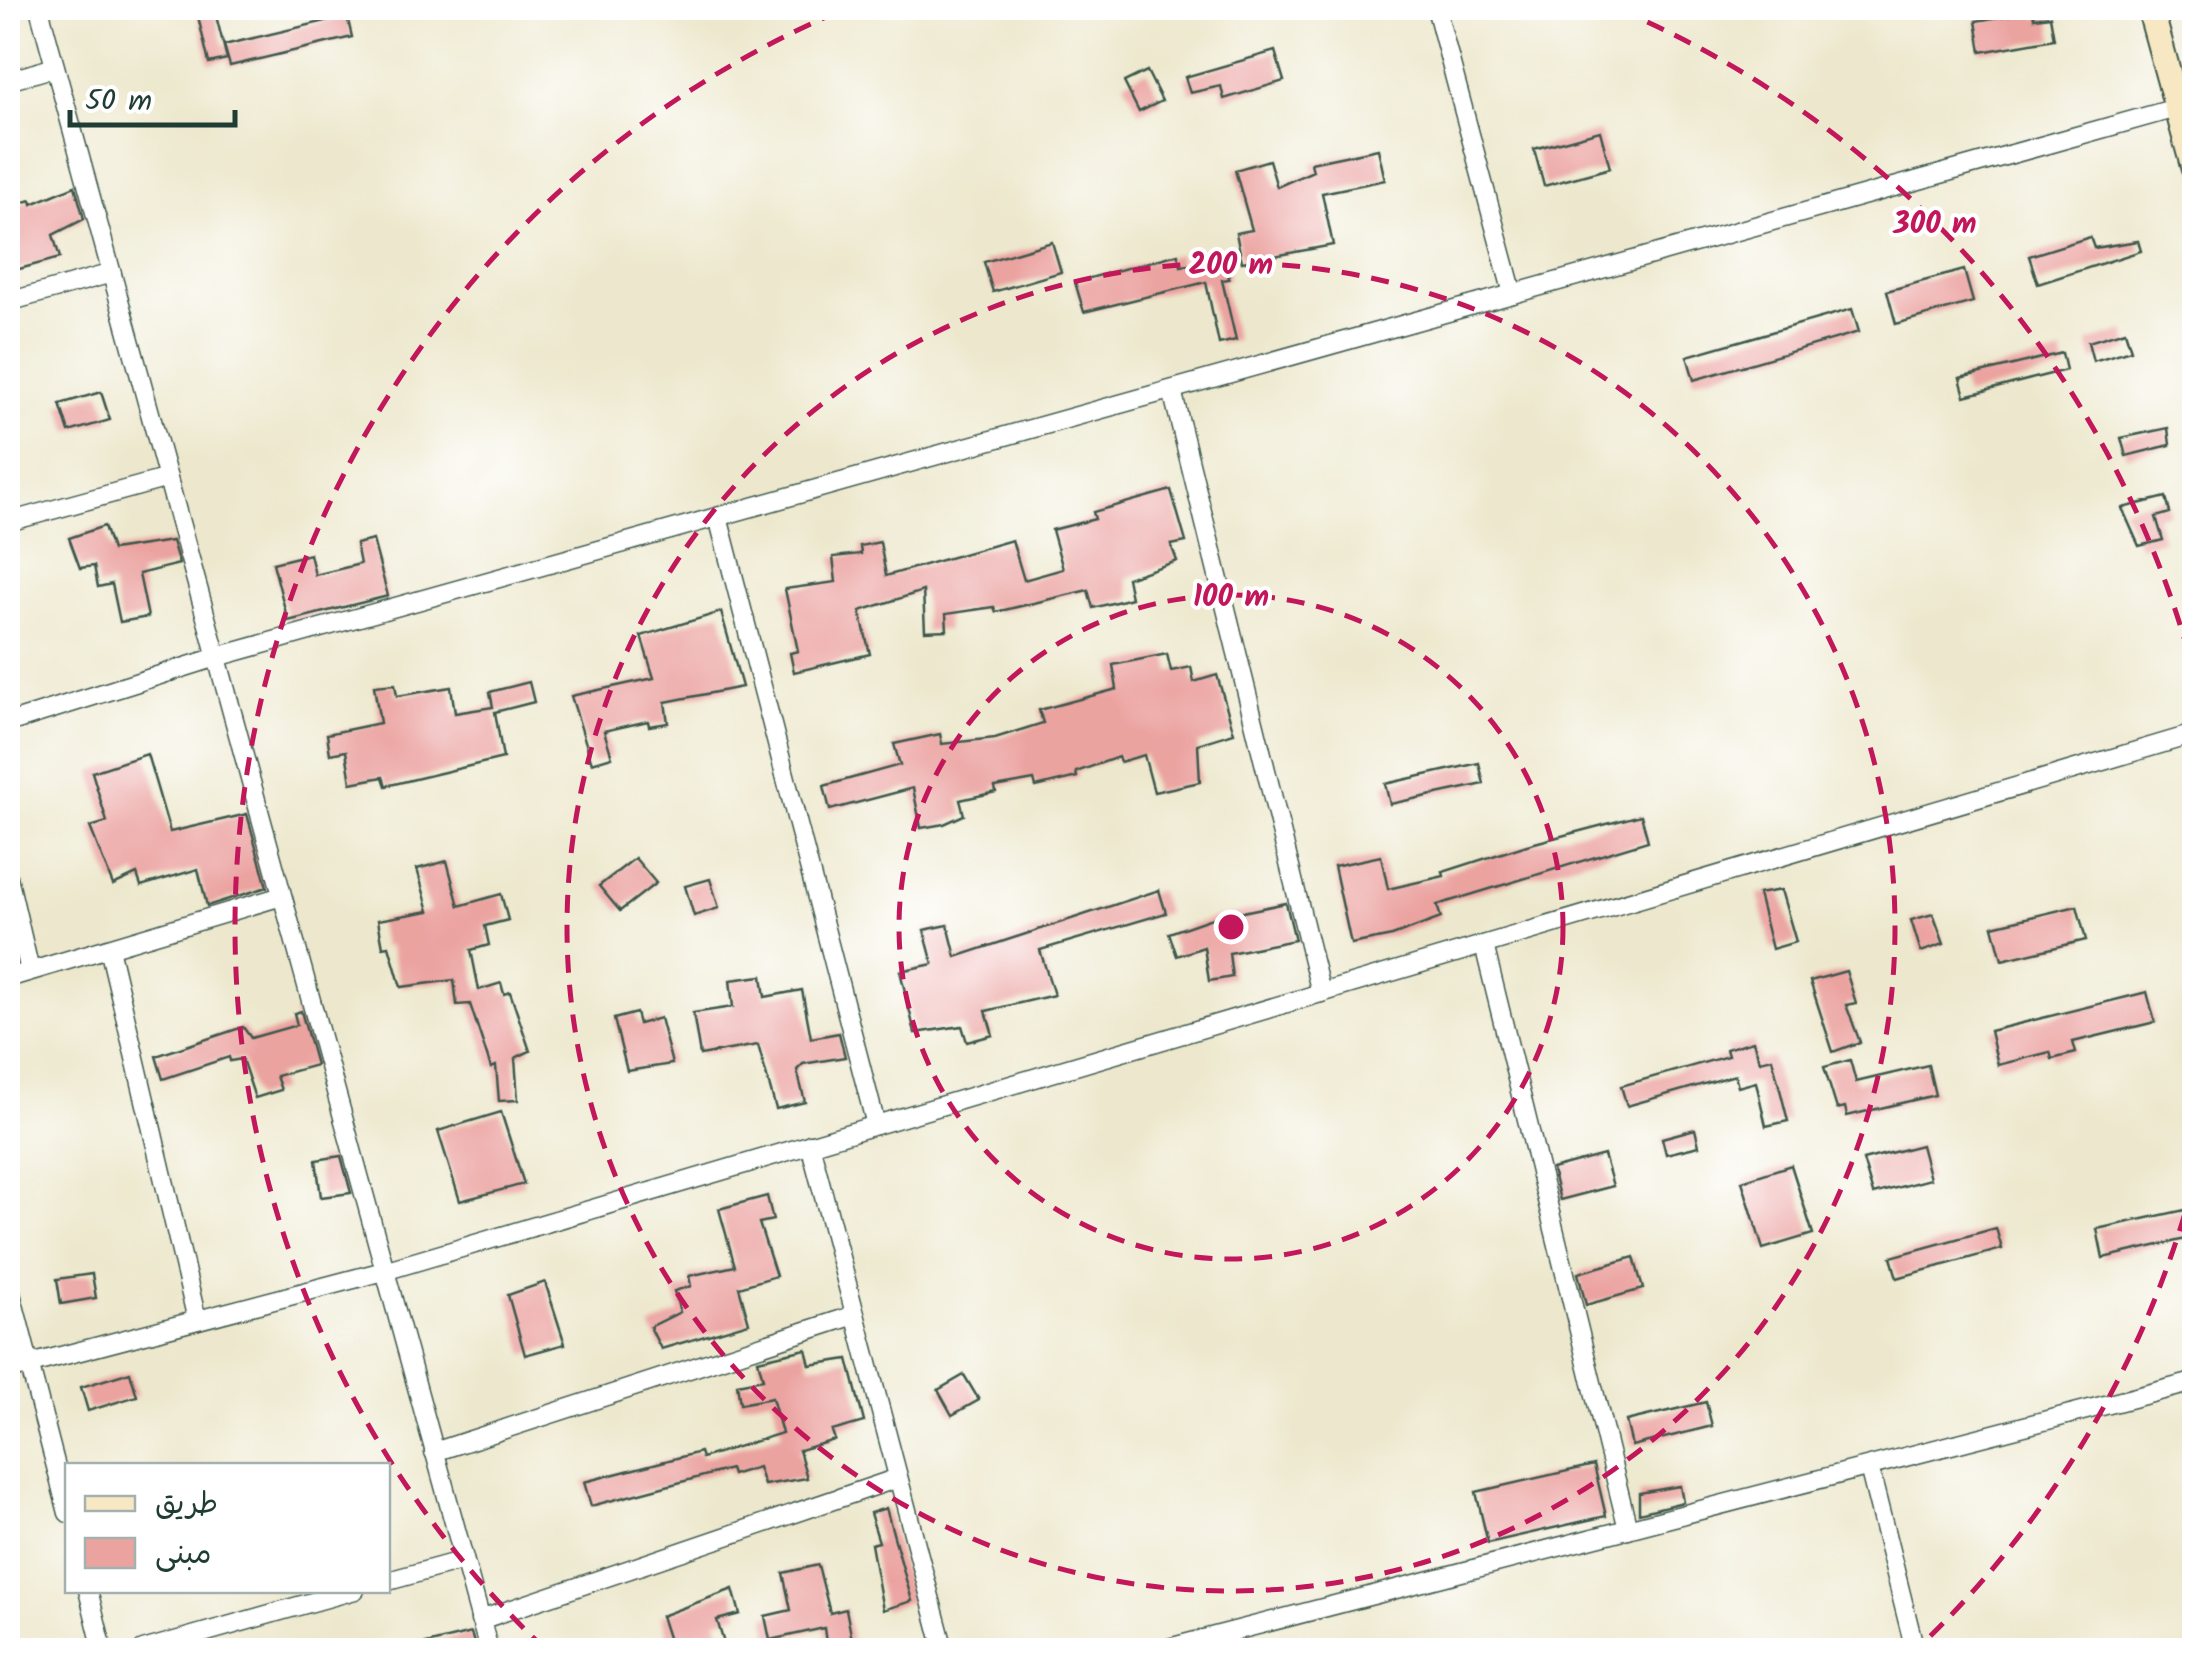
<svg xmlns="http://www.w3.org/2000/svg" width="2202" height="1658" font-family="Kalam,'Playpen Sans Arabic',sans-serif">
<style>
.building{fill:#eba3a0}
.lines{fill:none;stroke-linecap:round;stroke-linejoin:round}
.street-casing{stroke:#3e574b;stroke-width:21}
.secondary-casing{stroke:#3e574b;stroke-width:29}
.street{stroke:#fff;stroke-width:18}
.secondary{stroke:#f7e8c3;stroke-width:25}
.ring{fill:none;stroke:#c2185b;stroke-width:5;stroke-dasharray:18 12}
.centre{fill:#c2185b;stroke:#fff;stroke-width:5}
.ring-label{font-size:30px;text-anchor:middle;font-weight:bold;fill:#c2185b;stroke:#fff;stroke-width:8;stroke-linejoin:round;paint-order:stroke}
</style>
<rect width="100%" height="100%" fill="#fff"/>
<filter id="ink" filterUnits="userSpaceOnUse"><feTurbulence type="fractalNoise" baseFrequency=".01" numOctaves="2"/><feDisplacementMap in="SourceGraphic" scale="20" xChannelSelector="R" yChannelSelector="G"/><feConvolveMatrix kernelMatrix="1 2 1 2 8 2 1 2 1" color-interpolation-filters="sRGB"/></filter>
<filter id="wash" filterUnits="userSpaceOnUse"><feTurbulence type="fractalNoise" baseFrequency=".0048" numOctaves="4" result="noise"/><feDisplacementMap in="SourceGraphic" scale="40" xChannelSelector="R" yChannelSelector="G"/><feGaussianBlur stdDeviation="2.25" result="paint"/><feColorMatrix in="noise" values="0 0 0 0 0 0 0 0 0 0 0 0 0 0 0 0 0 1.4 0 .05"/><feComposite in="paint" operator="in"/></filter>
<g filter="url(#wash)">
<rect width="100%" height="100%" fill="#ede8cd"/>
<g id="blocks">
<g class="building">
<path d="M196 8H214L227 59 209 63Z"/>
<path d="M2033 11 2034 18 2050 16 2054 39 1981 52 1976 21Z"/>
<path d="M347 16 352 37 230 66 224 45Z"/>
<path d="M1275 51 1284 81 1224 99 1221 86 1190 93 1185 77Z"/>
<path d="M1147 71 1162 101 1139 112 1124 82Z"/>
<path d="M1600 131 1610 168 1544 186 1534 149Z"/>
<path d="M1378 149 1385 180 1322 193 1333 245 1242 262 1236 233 1252 230 1235 170 1269 160 1277 187 1313 171 1311 163Z"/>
<path d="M75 186 84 219 53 235 60 258 8 272V207L31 200 32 204Z"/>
<path d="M2090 237 2094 248 2138 241 2141 251 2038 284 2029 256Z"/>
<path d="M1052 242 1061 272 993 292 984 262Z"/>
<path d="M1178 254 1181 266 1226 260 1229 279 1222 280 1236 340 1219 344 1206 282 1084 312 1075 282Z"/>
<path d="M1964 270 1973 302 1896 324 1887 291Z"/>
<path d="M1852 309 1859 332 1694 380 1687 356Z"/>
<path d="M2125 331 2131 350 2093 361 2088 342Z"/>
<path d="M2062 353 2066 370 1965 396 1960 378Z"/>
<path d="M101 392 110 420 69 432 60 404Z"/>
<path d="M2168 428 2170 445 2126 456 2121 438Z"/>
<path d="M1171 490 1186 542 1171 545 1177 561 1127 578 1131 598 1093 608 1088 590 996 612 994 607 946 614 947 630 925 631 923 591 860 611 870 654 794 672 790 653 798 651 785 589 836 582 833 557 861 554 860 546 880 542 886 576 1012 540 1024 580 1063 569 1052 530 1095 519 1093 512Z"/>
<path d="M2166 497 2170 513 2156 517 2163 540 2139 546 2122 508Z"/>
<path d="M104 526 112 550 172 541 179 564 139 574 148 617 120 622 112 584 98 587 94 566 80 568 69 538Z"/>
<path d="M373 540 388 596 288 621 273 563 310 554 315 575 360 564 356 544Z"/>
<path d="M721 612 742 687 665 702 668 723 649 726 648 721 604 731 612 757 592 763 571 696 654 678 641 636Z"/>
<path d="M1167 654 1171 671 1191 667 1194 682 1217 675 1234 733 1198 744 1200 782 1154 792 1144 755 1120 762 1118 757 1076 772 1077 777 1036 787 1034 780 995 787 996 792 960 800 964 815 944 824 921 828 913 788 830 810 824 786 900 765 894 744 940 734 942 744 995 738 1043 723 1039 710 1117 689 1113 665Z"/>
<path d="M529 682 534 702 495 712 503 758 386 786 383 777 351 783 346 751 330 754 327 734 380 723 374 686 395 684 397 696 451 687 455 713 493 707 490 692Z"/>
<path d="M147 754 170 832 247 814 267 887 207 906 198 869 141 886 137 874 113 885 90 827 107 822 92 772Z"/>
<path d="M1479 763 1484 784 1390 804 1385 784Z"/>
<path d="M1641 815 1648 841 1437 905 1441 918 1392 936 1351 944 1334 866 1381 856 1388 889 1444 876 1443 872 1527 845Z"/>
<path d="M635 858 656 883 620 911 599 886Z"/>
<path d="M447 861 459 906 501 894 508 920 485 926 489 945 471 950 479 990 501 983 504 994 510 992 530 1051 515 1058 518 1100 499 1101 496 1066 491 1068 470 1004 457 1005 454 980 401 987 389 946 383 947 378 920 429 911 417 869Z"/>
<path d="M710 879 719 908 694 916 685 886Z"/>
<path d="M1159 890 1166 913 1040 950 1054 995 986 1011 993 1035 967 1042 962 1026 915 1033 900 971 933 964 924 930 948 925 956 957Z"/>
<path d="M1781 890 1796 942 1772 949 1758 894Z"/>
<path d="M1286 903 1295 940 1229 953 1232 977 1209 981 1204 947 1177 956 1169 933 1209 919Z"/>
<path d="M2077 906 2086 940 2002 960 1993 926Z"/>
<path d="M1933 914 1944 944 1921 952 1911 920Z"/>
<path d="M1846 971 1856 1003 1846 1005 1860 1042 1833 1052 1810 981Z"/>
<path d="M762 976 765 997 802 990 811 1038 839 1033 845 1057 803 1064 797 1070 805 1102 776 1109 758 1045 700 1055 693 1013 733 1007 730 980Z"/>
<path d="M2147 992 2155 1022 2073 1042 2076 1053 2052 1059 2050 1052 1998 1065 1990 1031Z"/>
<path d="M301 1011 316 1065 276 1076 281 1090 255 1098 242 1059 230 1061 229 1057 163 1079 156 1056 243 1027 251 1038 297 1025 294 1013Z"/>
<path d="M636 1013 639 1024 660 1018 672 1064 627 1071 614 1019Z"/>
<path d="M1753 1041 1760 1061 1772 1058 1788 1121 1766 1126 1756 1082 1738 1087 1735 1075 1627 1106 1621 1086 1728 1056 1726 1049Z"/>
<path d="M1850 1060 1856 1082 1928 1065 1935 1095 1847 1116 1845 1107 1837 1109 1824 1067Z"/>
<path d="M501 1112 524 1184 460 1201 438 1131Z"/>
<path d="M1695 1129 1699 1146 1666 1154 1662 1138Z"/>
<path d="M1921 1145 1930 1179 1873 1194 1863 1160Z"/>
<path d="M1604 1155 1613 1186 1560 1200 1552 1169Z"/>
<path d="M341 1156 351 1193 321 1197 316 1160Z"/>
<path d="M1791 1165 1813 1234 1763 1249 1742 1181Z"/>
<path d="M767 1196 773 1220 759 1223 776 1276 739 1287 749 1323 661 1349 650 1327 680 1312 674 1291 691 1286 689 1276 735 1266 719 1209Z"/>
<path d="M2194 1208V1237L2103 1258 2097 1229Z"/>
<path d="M1996 1228 2002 1249 1897 1278 1891 1257Z"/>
<path d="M1634 1257 1643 1289 1586 1305 1578 1273Z"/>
<path d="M92 1274 96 1298 61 1304 57 1279Z"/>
<path d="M545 1282 565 1344 525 1355 508 1295Z"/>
<path d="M806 1349 810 1365 848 1359 864 1422 832 1431 835 1440 799 1450 807 1478 764 1485 758 1467 732 1475 730 1469 591 1506 584 1482 700 1452 702 1458 782 1433 772 1398 740 1404 737 1384 763 1379 758 1360Z"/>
<path d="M130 1372 137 1396 88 1411 81 1387Z"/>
<path d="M964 1375 979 1400 952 1415 938 1390Z"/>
<path d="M1706 1402 1712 1426 1632 1446 1626 1421Z"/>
<path d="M1594 1465 1606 1516 1488 1543 1476 1492Z"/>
<path d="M1680 1486 1683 1502 1639 1513V1493Z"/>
<path d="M886 1508 912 1601 883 1610 871 1544 879 1542 870 1513Z"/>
<path d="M818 1565 830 1613 846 1609 854 1650H827L824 1628 770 1640 765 1616 791 1610 783 1573Z"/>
<path d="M733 1589 740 1614 717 1620 726 1650H672L661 1616Z"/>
<path d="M471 1633 476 1650H418V1646Z"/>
</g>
</g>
</g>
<g filter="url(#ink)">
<use href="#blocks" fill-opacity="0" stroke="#3e574b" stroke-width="2.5"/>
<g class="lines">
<defs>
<g id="street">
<path d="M39 8 489 1650"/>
<path d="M1436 8 1513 294"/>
<path d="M8 81 55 67"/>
<path d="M8 302 112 273"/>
<path d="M1172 390 1321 993"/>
<path d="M718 517 876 1125"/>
<path d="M8 522 168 478"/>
<path d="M8 723 217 657 2194 103"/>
<path d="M8 877 30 971"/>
<path d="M1484 945 1628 1529"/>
<path d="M109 948 197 1320"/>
<path d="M8 978 282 896"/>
<path d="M810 1144 944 1650"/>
<path d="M8 1282 68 1513"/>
<path d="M8 1370 384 1271 2194 734"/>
<path d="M434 1452 855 1315"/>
<path d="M1869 1467 1915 1650"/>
<path d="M388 1581 464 1560"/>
<path d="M88 1590 103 1650"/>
<path d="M480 1620 898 1478"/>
<path d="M143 1650 355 1590"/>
<path d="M1161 1650 2194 1382"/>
</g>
<path id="secondary" d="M2150 8 2194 168"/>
</defs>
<use href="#street" class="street-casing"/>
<use href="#secondary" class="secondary-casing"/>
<use href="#street" class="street"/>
<use href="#secondary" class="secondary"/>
</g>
</g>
<g class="ring">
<circle cx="1231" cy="927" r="332"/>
<circle cx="1231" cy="927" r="664"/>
<path d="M2193 1185A996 996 0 0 1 1917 1649M545 1649A996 996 0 0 1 842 10M1620 10A996 996 0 0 1 2193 669"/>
</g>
<circle cx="1231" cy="927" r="15" class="centre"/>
<g class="ring-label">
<text x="1935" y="233">300 m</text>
<text x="1231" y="274">200 m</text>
<text x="1231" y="606">100 m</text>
</g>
<rect width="2202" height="1658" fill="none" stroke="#fff" stroke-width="40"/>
<rect x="65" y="1463" width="325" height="130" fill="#ffffff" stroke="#a5b1ae" stroke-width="2.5"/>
<rect x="85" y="1496" width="50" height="15" fill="#f7e8c3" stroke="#a5b1ae" stroke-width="2.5"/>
<text x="155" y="1513" font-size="30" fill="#1f3d34">طريق</text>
<rect x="85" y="1538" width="50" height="30" fill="#eba3a0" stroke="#a5b1ae" stroke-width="2.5"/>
<text x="155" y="1563" font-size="30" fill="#1f3d34">مبنى</text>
<path d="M70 110v15h165v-15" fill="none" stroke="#1f3d34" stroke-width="5"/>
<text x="85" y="110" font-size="30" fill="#1f3d34" stroke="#ffffff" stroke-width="8" paint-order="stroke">50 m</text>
</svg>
